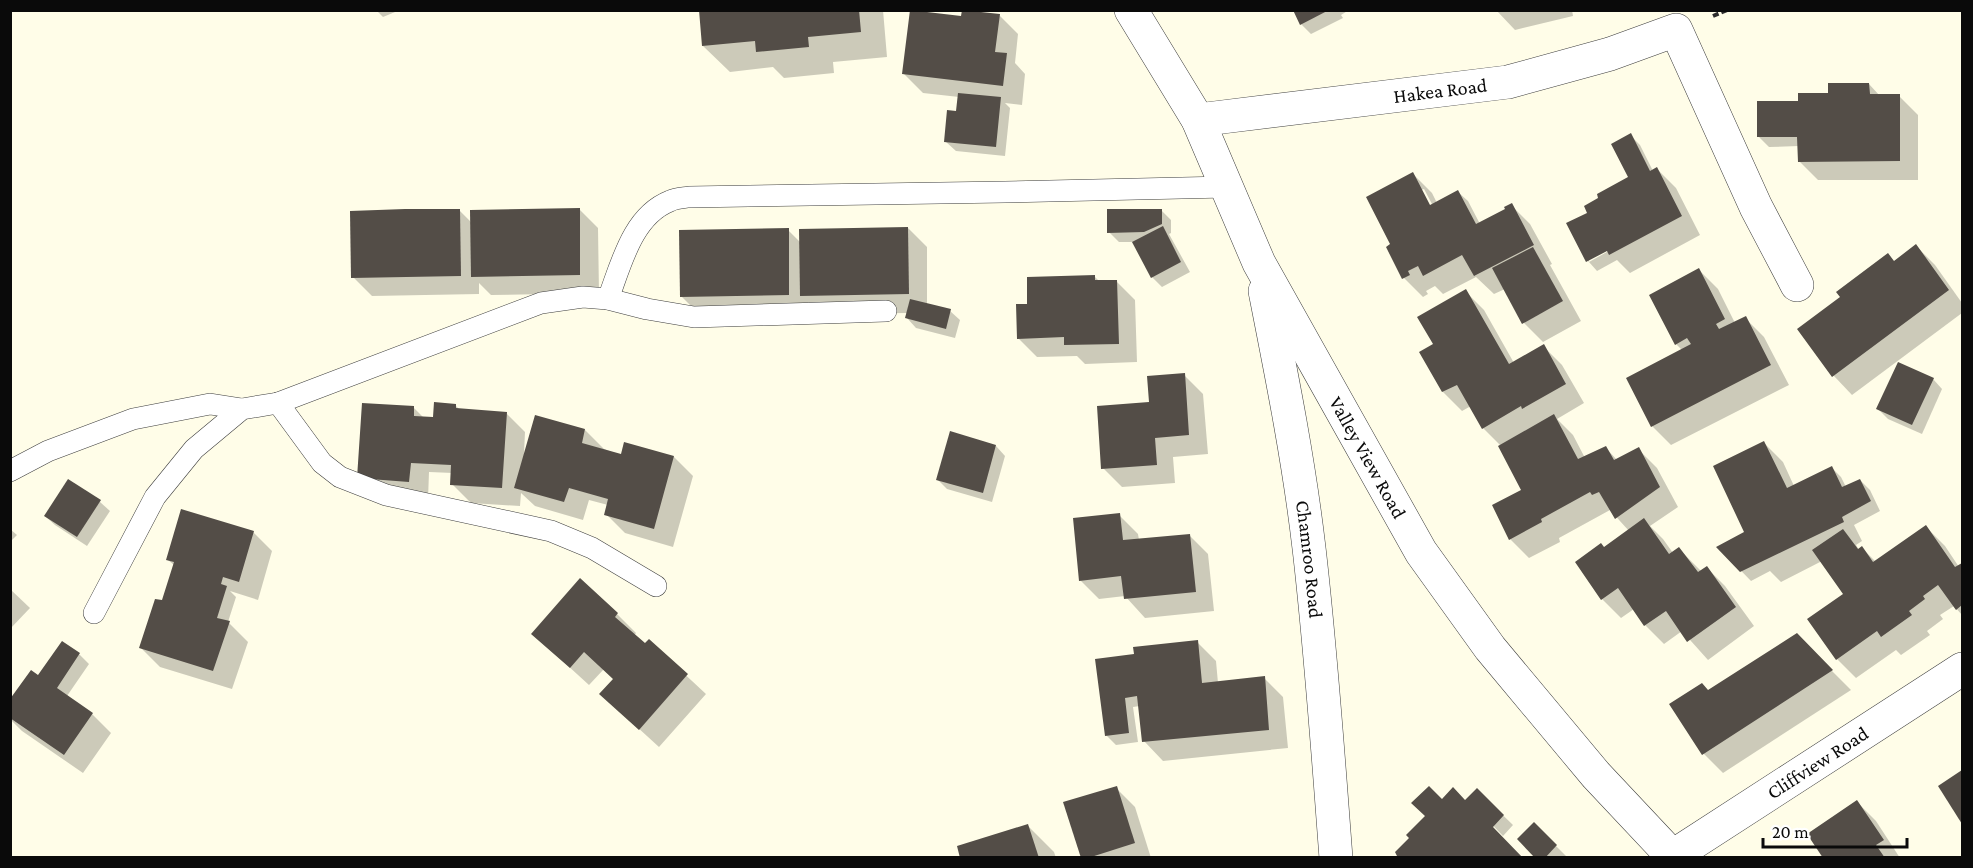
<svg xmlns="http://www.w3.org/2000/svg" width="1973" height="868" font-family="'Crimson Pro',serif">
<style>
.shadow{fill:#0003;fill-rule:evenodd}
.building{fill:#534d47}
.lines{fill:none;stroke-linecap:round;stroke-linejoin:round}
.service-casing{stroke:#3d3d3d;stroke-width:22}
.minor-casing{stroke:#3d3d3d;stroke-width:34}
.path{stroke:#2c2c2c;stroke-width:4;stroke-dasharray:6 3;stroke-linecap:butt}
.service{stroke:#fff;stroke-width:21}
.minor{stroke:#fff;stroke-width:33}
.labels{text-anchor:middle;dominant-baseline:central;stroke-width:6;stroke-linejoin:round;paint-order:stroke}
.street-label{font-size:20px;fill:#0a0a0a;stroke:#fff}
</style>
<rect width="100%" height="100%" fill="#fffde8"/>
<g class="shadow">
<path d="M376 10H400L383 17Z"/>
<path d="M700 10H883L887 57 833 62 834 73 784 78 773 67 730 72 703 46Z"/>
<path d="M1295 10H1349L1341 15 1343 18 1311 34 1301 24Z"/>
<path d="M1496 10H1572L1573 16 1515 30Z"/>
<path d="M999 15 1018 34 1015 63 1025 74 1022 105 1005 103 1010 108 1005 156 956 151 946 142 957 112 959 97 923 93 904 74 963 18Z"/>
<path d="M1869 84 1880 96H1899L1918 115V180H1818L1799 161V146L1769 147 1759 137 1799 102Z"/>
<path d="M1630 135 1640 145 1653 171 1657 169 1676 188 1700 235 1630 273 1617 260 1597 271 1589 262 1614 248 1613 246 1589 259V262L1588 261 1589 213 1630 178Z"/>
<path d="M1413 174 1432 193 1437 203 1458 192 1468 201 1480 224 1507 210 1511 205 1530 224 1552 264 1550 265 1581 321 1543 342 1524 323 1505 289 1494 294 1476 277 1443 294 1435 286 1426 291 1428 294 1423 297 1404 278 1392 245ZM1424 189 1433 206H1429L1421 190Z"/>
<path d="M579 209 598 228 599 293 491 295 479 283V294L372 296 353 277 459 210 472 223Z"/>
<path d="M1161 210 1171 220V233L1169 234 1190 272 1162 287 1152 277 1134 242H1119L1109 232Z"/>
<path d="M908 228 927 247V305L950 311 960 320 955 338 916 328 907 318 908 313 820 314 808 302V313L700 315 681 296 788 230 800 242Z"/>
<path d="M1916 246 1935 265 1962 303V313L1852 395 1834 376 1799 330Z"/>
<path d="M1699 270 1718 289 1735 323 1745 318 1764 337 1789 385 1671 445 1652 426 1682 350 1676 344Z"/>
<path d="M1095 277 1099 281H1116L1135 300 1137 362 1085 364 1077 356 1037 357 1018 338 1029 305Z"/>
<path d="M1465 291 1484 310 1514 363 1543 346 1562 365 1584 403 1557 419 1573 435 1585 458 1606 448 1617 460 1638 449 1657 468 1678 507 1650 526 1663 539 1673 553 1679 549 1701 571 1707 568 1725 586 1754 626 1708 660 1682 631 1664 644 1645 625 1634 609 1621 618 1602 599 1604 549 1629 531 1610 510 1559 538 1560 542 1529 558 1510 539 1523 490 1501 446 1483 428 1471 406 1462 411 1443 392 1421 352 1435 344Z"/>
<path d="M1184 375 1203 394 1208 454 1173 457 1175 483 1122 487 1103 468 1150 403Z"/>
<path d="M1933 379 1942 389 1922 434 1888 419 1878 409Z"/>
<path d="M455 405 460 410 506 413 525 432 524 454 585 430 604 449 622 456 674 457 693 476 673 547 625 533 606 514 608 505 589 500 583 520 535 506 521 493 520 506 471 503 452 484 453 473 429 472 428 500 358 477 413 407 424 418 434 419Z"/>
<path d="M1764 443 1783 462 1794 486 1832 468 1841 477 1846 487 1860 480 1870 490 1880 511 1854 525 1862 541 1856 545 1859 550 1862 548 1876 562 1926 527 1945 546 1959 567 1962 564V615L1954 606 1940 615 1943 619 1927 631 1930 635 1901 655 1896 650 1856 678 1837 659 1845 594 1822 561 1781 582 1770 571 1751 581 1718 547 1744 533Z"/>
<path d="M996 446 1005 456 992 502 947 489 937 479Z"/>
<path d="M100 502 110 511 87 546 55 525 45 516Z"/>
<path d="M1119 515 1138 534 1139 540 1189 535 1208 554 1214 611 1145 618 1125 596 1099 599 1080 580Z"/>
<path d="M10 529 17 535 10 542Z"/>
<path d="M253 532 272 551 258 600 230 591 236 597 228 622 248 642 232 689 160 667 141 648 168 604 174 565 168 560Z"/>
<path d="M10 589 30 608 10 629Z"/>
<path d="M617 614 636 633 634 636 645 646 649 641 706 694 659 747 601 694 615 679 604 669 589 685 533 634Z"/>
<path d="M1796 635 1851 690 1723 773 1704 754 1709 691Z"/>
<path d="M1197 642 1216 661 1218 683 1264 678 1283 697 1288 748 1163 761 1144 741 1140 706 1133 707 1138 742 1116 745 1106 735 1133 655Z"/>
<path d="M62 643 80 655 89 664 67 696 92 714 111 733 83 773 22 731 10 719V702L44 681Z"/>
<path d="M1962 771V821L1940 786Z"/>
<path d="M1116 788 1135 807 1151 858H1082Z"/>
<path d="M1477 790 1513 825 1503 836 1480 812 1478 814 1442 801 1465 802Z"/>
<path d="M1857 802 1876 821 1900 858H1825Z"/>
<path d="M1534 824 1566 856 1564 858H1537Z"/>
<path d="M1028 826 1054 852 1056 858H962Z"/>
</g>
<g class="building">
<path d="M699 10H859L861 32 808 37 809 47 756 52 755 41 702 46Z"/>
<path d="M910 10 961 16 962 10 1000 14 995 52 1007 53 1003 86 902 74Z"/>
<path d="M1293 10H1329L1300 25Z"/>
<path d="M1828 83H1869L1870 94H1900V161L1798 162 1797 137H1757V101H1798V93H1828Z"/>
<path d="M958 93 1001 97 996 147 944 142 947 110 956 111Z"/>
<path d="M1631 133 1650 171 1657 167 1682 216 1609 255 1607 251 1586 262 1566 223 1587 213 1584 206 1598 198 1597 194 1628 177 1611 144Z"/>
<path d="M1413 172 1430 205 1458 190 1476 224 1505 209 1504 207 1512 203 1534 245 1474 276 1462 255 1423 276 1418 266 1408 271 1410 275 1402 279 1386 247 1390 244 1366 197Z"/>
<path d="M580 208V275L471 277 470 210Z"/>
<path d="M405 209H460L461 276 351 278 350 211Z"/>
<path d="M1107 209H1162V224L1144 232 1107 233Z"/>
<path d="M1163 226 1181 262 1151 278 1132 242Z"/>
<path d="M908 227 909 294 800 296 799 229Z"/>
<path d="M789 228V295L680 297 679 230Z"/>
<path d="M1916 244 1949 290 1832 377 1797 329 1840 297 1836 292 1888 253 1894 261Z"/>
<path d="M1533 247 1563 301 1522 324 1492 268Z"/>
<path d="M1699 268 1725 319 1716 324 1719 329 1746 316 1771 365 1651 427 1626 378 1691 344 1687 338 1675 345 1649 295Z"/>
<path d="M1095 275V280H1117L1119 344 1064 345V337L1017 339 1016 304H1027V277Z"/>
<path d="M1466 289 1509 364 1544 344 1566 384 1522 409 1521 406 1482 429 1457 385 1442 392 1419 352 1433 344 1417 317Z"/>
<path d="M910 299 951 309 946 329 905 318Z"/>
<path d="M1898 362 1934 378 1912 425 1876 409Z"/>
<path d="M1185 373 1189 435 1155 438 1157 465 1101 469 1097 406 1149 402 1147 376Z"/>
<path d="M434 402 456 404V408L507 412 502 488 450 485 451 465 411 463 409 482 357 478 362 403 414 406V416L433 417Z"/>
<path d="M1554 414 1578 459 1606 446 1614 460 1639 447 1660 487 1615 519 1599 492 1592 495 1590 492 1541 519 1542 522 1509 540 1492 505 1521 490 1498 446Z"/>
<path d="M535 415 585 429 582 443 621 454 624 442 674 456 654 529 604 515 608 499 569 488 564 502 514 488Z"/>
<path d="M950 431 996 445 983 493 936 480Z"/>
<path d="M1764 441 1787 488 1832 466 1842 487 1860 479 1871 501 1842 517 1844 522 1740 572 1716 547 1744 532 1713 466Z"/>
<path d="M68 479 101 500 77 537 44 516Z"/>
<path d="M181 509 254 531 239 582 223 577 221 584 227 586 217 618 230 621 213 671 139 648 155 599 162 600 174 562 166 560Z"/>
<path d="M1120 513 1123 540 1190 534 1196 592 1124 599 1121 576 1079 581 1073 518Z"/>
<path d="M1644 518 1669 554 1679 547 1698 572 1707 566 1736 607 1687 642 1666 611 1644 626 1618 588 1601 600 1575 562 1601 543 1604 547Z"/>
<path d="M1926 525 1955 567 1962 563V605L1956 610 1938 585 1923 596 1925 599 1909 611 1912 615 1881 637 1877 631 1836 660 1807 619 1843 594 1812 550 1843 529 1858 549 1862 546 1873 562Z"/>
<path d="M580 578 618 613 615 617 645 643 649 639 688 674 639 730 599 694 613 679 584 652 570 668 531 634Z"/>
<path d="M1797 633 1833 670 1702 755 1669 704 1702 683 1708 690Z"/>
<path d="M1198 640 1202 683 1265 676 1269 730 1142 742 1137 696 1125 698 1129 733 1105 736 1095 659 1134 654 1133 647Z"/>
<path d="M62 641 80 653 57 688 93 713 64 755 10 718V699L31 670 38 675Z"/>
<path d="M1962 770V824L1938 786Z"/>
<path d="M1117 786 1135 843 1088 858H1081L1063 802Z"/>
<path d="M1429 786 1442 799 1453 787 1465 800 1477 788 1504 815 1493 827 1523 858H1398L1395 852 1409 838 1406 835 1425 816 1411 803Z"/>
<path d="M1857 800 1884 840 1876 845 1885 858H1823L1807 834Z"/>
<path d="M1534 822 1557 845 1545 858H1535L1517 839Z"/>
<path d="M1028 824 1039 858H960L957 846Z"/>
</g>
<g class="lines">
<defs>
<g id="service">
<path d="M608 299C621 265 632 216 670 201 676 198 683 198 689 197L1005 192 1226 187"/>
<path d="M278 403 322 463 340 477 386 495 551 531 592 548 656 586"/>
<path d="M10 471 48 451 133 419 210 404 242 409"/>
<path d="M94 613 155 497 194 449 242 409 278 403 541 303 583 297 608 299 647 309 694 317 886 311"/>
</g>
<g id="minor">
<path id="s1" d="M1131 10 1198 120 1259 263 1421 552 1490 648 1596 775 1674 858"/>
<path id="s2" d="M1198 120 1508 82 1610 54 1676 30 1756 207 1797 285"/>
<path id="s3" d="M1265 291C1282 377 1299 462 1309 548 1321 651 1328 754 1336 858"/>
<path id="s4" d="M1673 856 1962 669"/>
</g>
</defs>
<use href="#service" class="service-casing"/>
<use href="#minor" class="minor-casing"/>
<path class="path" d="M1713 16 1727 10"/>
<use href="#service" class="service"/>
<use href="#minor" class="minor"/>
</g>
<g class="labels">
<g class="street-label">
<text stroke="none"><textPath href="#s2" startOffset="244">Hakea Road</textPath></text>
<text stroke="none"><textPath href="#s1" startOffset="507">Valley View Road</textPath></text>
<text stroke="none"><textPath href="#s3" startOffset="272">Chamroo Road</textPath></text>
<text stroke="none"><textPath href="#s4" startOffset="172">Cliffview Road</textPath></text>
</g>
</g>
<rect width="1973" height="868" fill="none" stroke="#0a0a0a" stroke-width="24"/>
<path d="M1763 838v9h144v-9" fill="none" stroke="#0a0a0a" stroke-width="3"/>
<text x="1772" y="838" font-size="18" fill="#0a0a0a" stroke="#ffffff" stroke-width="4.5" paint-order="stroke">20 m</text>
</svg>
